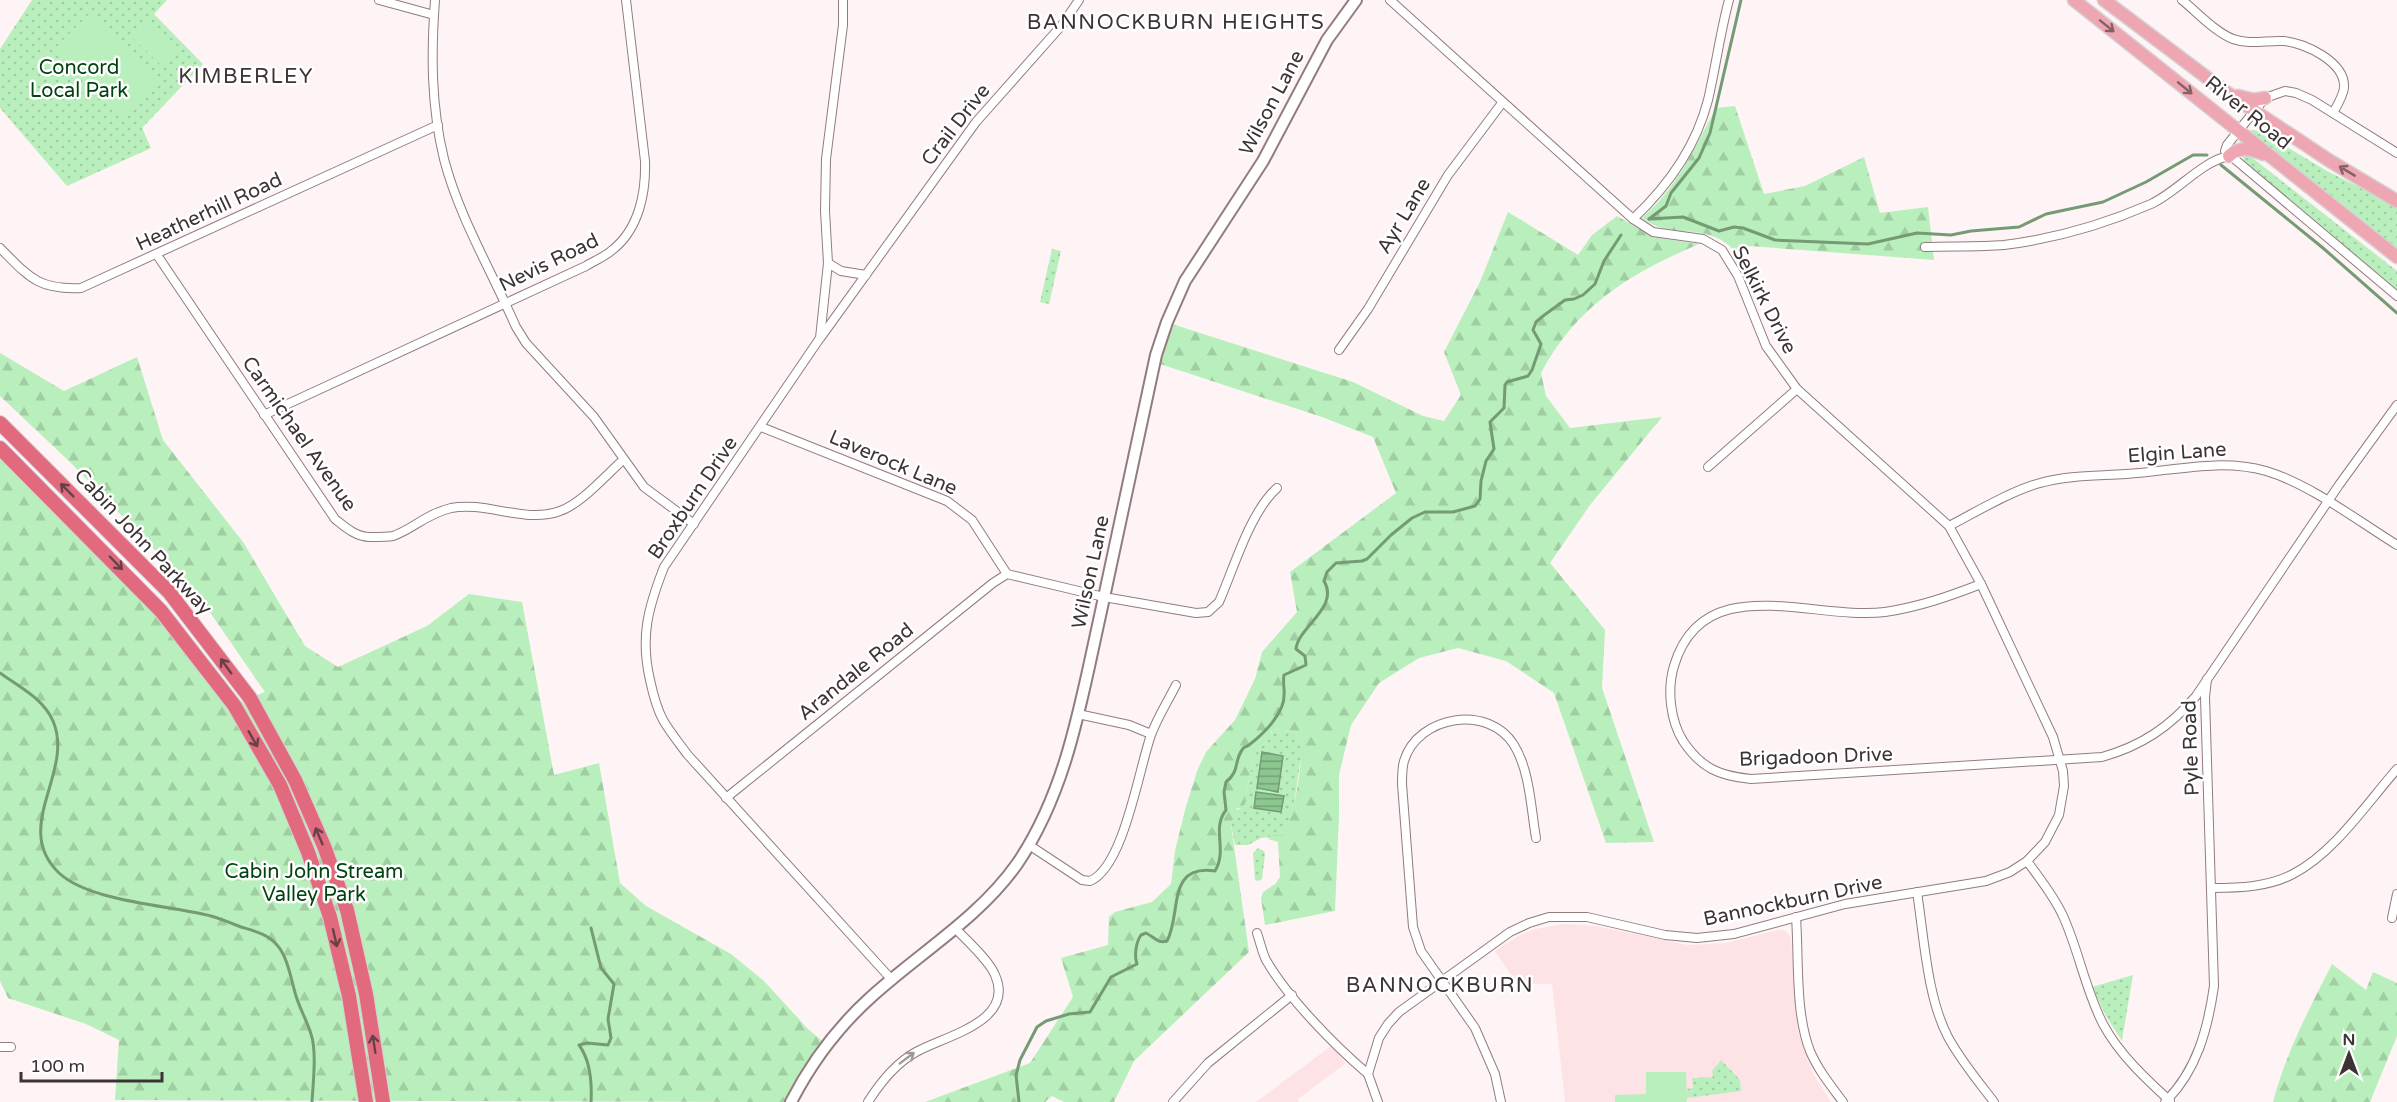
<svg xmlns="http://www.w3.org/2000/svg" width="2397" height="1102" font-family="'Varela Round',sans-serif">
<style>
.built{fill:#fde3e5}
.grass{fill:url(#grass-dots)}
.forest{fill:url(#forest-firs)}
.garden{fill:#b9efbc}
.water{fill:url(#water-rules);stroke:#749b74;stroke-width:1.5}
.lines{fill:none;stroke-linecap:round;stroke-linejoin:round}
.stream{stroke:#749b74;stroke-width:3}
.street-casing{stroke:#927c7e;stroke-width:10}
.secondary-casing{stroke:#927c7e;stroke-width:14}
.primary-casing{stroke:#d4d2d2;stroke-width:15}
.highway-casing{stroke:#d4d2d2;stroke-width:16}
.street{stroke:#fff;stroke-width:8}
.secondary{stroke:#fff;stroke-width:10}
.primary{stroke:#eea6b2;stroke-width:12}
.highway{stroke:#e26a7e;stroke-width:14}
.oneway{stroke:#846166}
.oneway2{stroke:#664146}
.oneway3{stroke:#9e999a}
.labels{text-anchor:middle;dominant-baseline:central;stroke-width:5;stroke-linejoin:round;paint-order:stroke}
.park-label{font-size:20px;fill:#004310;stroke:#fff}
.street-label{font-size:20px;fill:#3d3334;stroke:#fff}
.neighbourhood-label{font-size:21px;letter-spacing:1.5px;fill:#3d3334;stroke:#fff}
</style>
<defs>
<pattern id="grass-dots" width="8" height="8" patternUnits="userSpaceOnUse" patternTransform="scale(1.5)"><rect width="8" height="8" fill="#b9efbc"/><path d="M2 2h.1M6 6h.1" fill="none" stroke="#a0cda2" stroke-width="1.8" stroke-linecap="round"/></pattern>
<pattern id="forest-firs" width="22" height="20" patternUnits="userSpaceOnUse" patternTransform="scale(1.5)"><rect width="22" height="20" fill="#b9efbc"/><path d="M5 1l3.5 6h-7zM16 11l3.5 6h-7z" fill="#a0cda2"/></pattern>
<pattern id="water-rules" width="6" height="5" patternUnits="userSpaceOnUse" patternTransform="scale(1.5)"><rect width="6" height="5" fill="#8cc790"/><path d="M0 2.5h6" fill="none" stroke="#74a276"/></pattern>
</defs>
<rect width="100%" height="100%" fill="#fef4f5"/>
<g class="built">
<path d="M1564 924 1596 926 1688 945 1726 943 1778 930 1786 931 1791 938 1798 1031 1813 1074 1831 1102H1565L1552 984H1517L1495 951 1520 935 1535 929Z"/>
<path d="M1331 1046 1346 1063 1298 1099 1299 1102H1256Z"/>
</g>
<g class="grass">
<path d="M32 0H167L154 14 203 64 142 128 151 148 67 186 0 108V49Z"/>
<path d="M2252 130 2260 131 2327 171 2397 206V248L2255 136 2249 131Z"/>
<path d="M2242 154 2250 156 2397 271V290L2245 163Z"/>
<path d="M1052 249 1061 251 1049 304 1040 302Z"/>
<path d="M1272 729 1295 731 1302 751 1293 811 1286 830 1281 836 1261 838 1248 845H1235L1231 825 1235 810 1244 808 1253 756 1271 736Z"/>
<path d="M1258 848 1264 851 1265 854 1262 879 1258 881 1255 880 1253 853Z"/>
<path d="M2133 975 2123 1034 2122 1041 2106 1016 2092 987Z"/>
<path d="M1721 1060 1740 1080 1741 1091 1687 1098V1089L1693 1088 1692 1078 1713 1077 1712 1071Z"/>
</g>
<g class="forest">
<path d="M1735 106 1764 194 1805 186 1864 157 1880 213 1928 207 1934 260 1750 246 1743 249 1740 257C1709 217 1676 243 1642 218 1678 187 1694 148 1716 108Z"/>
<path d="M1508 212 1578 255 1592 235 1617 216 1653 237 1699 244C1631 273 1577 305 1541 373L1546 396 1570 428 1662 417 1590 505 1550 563 1605 630 1602 688 1654 842 1606 843 1554 693 1506 661 1458 648 1419 658 1379 683 1351 725 1339 775V815L1335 911 1265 925 1261 898 1263 892 1275 884 1280 877 1278 842 1268 839 1273 835 1281 836C1293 824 1301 772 1301 754 1301 746 1297 738 1295 731L1272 729 1271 736 1253 756 1244 809 1237 808 1231 825 1249 952 1134 1061 1114 1102H1064L1052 1096 1045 1102H925L1030 1063 1073 997 1061 958 1108 945 1109 917 1115 912 1152 902 1171 884 1175 851 1185 810 1197 771 1206 752 1235 720 1255 679 1262 652 1297 612 1290 572 1396 493 1373 437 1322 417 1160 364 1172 324 1353 382 1423 416 1444 421 1461 395 1444 352 1480 282Z"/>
<path d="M0 353 64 391 137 357 163 440 243 542 305 646 338 667 427 626 469 594 522 602 554 775 599 763 620 883 646 906 731 954 764 981 808 1029 827 1045 791 1102 115 1100 119 1040 86 1024 8 998 0 981V448L115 562 234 704 265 692 198 595 71 463 0 396Z"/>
<path d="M2332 964 2366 990 2373 972 2397 983V1036L2370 1102H2273C2286 1053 2309 1009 2332 964Z"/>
</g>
<g class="garden">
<path d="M92 11 162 81 122 120 53 50Z"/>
<path d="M149 19 178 47 161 65 132 37Z"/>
<path d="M1646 1072H1686L1687 1102H1615V1095L1646 1094Z"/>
</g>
<g class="water">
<path d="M1262 752 1283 756 1278 792 1257 788Z"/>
<path d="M1256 792 1284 796 1281 812 1254 808Z"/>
</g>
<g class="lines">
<g class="stream">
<path d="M2221 165 2323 248 2397 313"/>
<path d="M1649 219 1683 217 1719 231 1734 227 1743 228 1775 240 1868 244 1917 233 1951 235 1971 231 2019 227 2046 214 2103 202 2146 182 2193 155H2207"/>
<path d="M1649 219 1666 206 1671 193 1699 158 1710 133 1741 0"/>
<path d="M0 673C19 687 43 698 53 721 75 772 11 827 59 873 90 902 169 905 211 916 221 919 231 923 241 927 254 931 268 934 277 945 288 957 291 980 296 996 300 1009 307 1021 311 1034 317 1052 313 1083 312 1102"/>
<path d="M591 1102C592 1084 590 1060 579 1045L587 1043 608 1045 611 1038 608 1019 614 984 601 968 591 928"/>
<path d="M1019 1102 1016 1075 1020 1060 1037 1027 1046 1021 1069 1014 1090 1012 1111 977 1137 964C1134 956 1136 942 1141 935L1146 933C1154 937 1158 944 1167 941 1182 913 1166 864 1215 871 1228 849 1211 829 1226 810L1224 792 1226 782C1240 771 1234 761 1242 750 1246 744 1244 749 1249 745 1262 735 1276 721 1282 706 1287 694 1282 686 1284 675L1306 665 1305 656 1296 649C1298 627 1340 607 1324 581L1327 572 1336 563 1362 561 1367 559 1391 535 1412 518 1425 512H1453L1475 506 1480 499 1481 481 1486 461 1494 449 1490 422 1504 408 1505 385 1507 382 1528 376 1532 370 1541 344 1533 330 1536 322 1543 316 1565 300 1574 299 1583 295 1595 284 1604 261 1621 235"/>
</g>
<defs>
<g id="street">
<path d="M379 0 434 15"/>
<path d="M435 0C431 54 431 106 444 159 459 217 492 272 516 327L526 343 594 417 644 487 694 524"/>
<path d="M843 0V25L826 159 825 211 828 263 820 338 664 567C648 608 640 637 650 680 653 694 656 707 663 720 670 732 679 743 687 754L892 980"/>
<path d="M2182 0C2197 12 2215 32 2233 39 2249 45 2267 40 2284 41 2305 43 2346 62 2344 88 2343 96 2337 106 2333 113"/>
<path d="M2397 153 2312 100 2296 93 2285 91 2265 98 2227 145 2225 151 2397 296"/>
<path d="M1633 219C1668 186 1696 147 1708 100 1716 66 1720 33 1729 0"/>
<path d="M1925 247C1951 246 1978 247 2004 245 2053 239 2105 224 2151 204 2177 192 2202 161 2229 156"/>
<path d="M0 248C29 277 38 290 81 288L438 125"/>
<path d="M157 255 335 519C345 527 356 537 370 537 377 537 387 537 393 536 413 529 426 514 451 508 486 501 525 524 560 511 581 504 606 475 623 460"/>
<path d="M828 263 841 271 866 275"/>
<path d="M821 337 976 122 1062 25 1079 0"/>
<path d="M1339 350 1368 309 1448 175 1502 103"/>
<path d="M264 415 586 266C594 261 604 257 611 251 639 230 646 193 645 161L626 0"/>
<path d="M761 427 947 501 972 520 1007 574 1104 597 1196 613 1208 612 1219 602C1234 568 1250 512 1277 488"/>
<path d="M1708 467 1797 389"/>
<path d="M1949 526C1976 512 2011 491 2040 483 2068 475 2097 476 2126 474 2174 471 2219 458 2266 471 2310 484 2358 521 2397 545"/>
<path d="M1981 584C1950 596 1919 607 1885 612 1813 621 1703 568 1674 666 1667 689 1670 720 1683 741 1701 768 1719 776 1751 779L2102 757C2141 746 2170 727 2196 696L2339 485 2397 405"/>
<path d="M1078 714 1129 725 1151 734"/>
<path d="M726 798 993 583 1007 574"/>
<path d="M1029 845 1082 880 1090 881C1124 867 1139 768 1151 735 1157 718 1168 701 1176 685"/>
<path d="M2027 861C2040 879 2054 896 2063 916 2079 951 2085 989 2103 1024 2119 1054 2145 1078 2170 1101"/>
<path d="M2212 888C2240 888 2268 887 2293 874 2334 853 2367 803 2397 769"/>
<path d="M1917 892C1924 937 1927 997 1948 1037 1961 1061 1978 1081 1994 1102"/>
<path d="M1796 917C1799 959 1795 1013 1810 1051 1818 1070 1831 1086 1843 1102"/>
<path d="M2392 918 2397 894"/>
<path d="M1257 933C1260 942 1262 952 1266 960 1288 998 1334 1045 1368 1074"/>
<path d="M0 1047H11"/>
<path d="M868 1102C880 1083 896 1063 916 1052 944 1036 1016 1022 995 975 989 960 967 941 956 929"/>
<path d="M1173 1102 1208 1063 1292 995"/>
<path d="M1378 1102 1368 1074 1379 1038 1388 1024 1399 1012 1442 981 1510 932 1529 923 1549 917H1587L1665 935 1697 938 1734 934 1845 904 1986 881 2010 872 2027 861 2045 842 2059 815 2064 786 2063 771 2053 737 1981 584 1949 526 1797 389 1766 346 1738 276 1722 250 1703 239 1653 232 1633 219 1390 0"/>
<path d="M1501 1102 1495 1074 1475 1028 1421 951 1413 927 1402 784C1402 777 1402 768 1404 761 1418 715 1489 704 1514 745 1530 771 1531 809 1536 838"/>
<path d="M2165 1102C2197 1071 2208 1028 2214 986L2205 697 2207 679"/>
</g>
<path id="secondary" d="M791 1102C811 1063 837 1028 870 998 919 953 978 919 1017 864 1067 791 1081 701 1100 616 1119 529 1138 442 1156 355L1167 322 1185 281 1263 161 1327 40 1356 0"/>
<g id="primary">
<path d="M2074 0 2397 257"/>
<path d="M2104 0 2226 92 2330 161 2397 201"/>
<path d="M2238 96 2254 100 2265 98"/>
<path d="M2229 156C2240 146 2250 149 2263 154"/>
</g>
<g id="highway">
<path d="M0 423 169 592 250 698 295 780 324 846 347 910 366 994 383 1102"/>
<path d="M0 448 161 611 234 705 280 785 308 852 330 917 349 996 366 1102"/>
</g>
</defs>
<use href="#street" class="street-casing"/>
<use href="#secondary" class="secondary-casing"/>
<use href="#primary" class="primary-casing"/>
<use href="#highway" class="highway-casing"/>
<use href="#street" class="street"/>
<use href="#secondary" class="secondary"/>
<use href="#primary" class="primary"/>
<use href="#highway" class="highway"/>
</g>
<defs><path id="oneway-shaft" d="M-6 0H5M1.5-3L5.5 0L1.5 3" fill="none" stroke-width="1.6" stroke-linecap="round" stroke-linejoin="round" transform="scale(1.5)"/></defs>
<g class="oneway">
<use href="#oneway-shaft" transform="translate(2107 26) rotate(39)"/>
<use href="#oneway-shaft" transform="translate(2185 88) rotate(39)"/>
<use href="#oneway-shaft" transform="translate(2347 171) rotate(-149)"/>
</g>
<g class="oneway2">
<use href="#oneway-shaft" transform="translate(67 490) rotate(-135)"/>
<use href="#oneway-shaft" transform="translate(116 563) rotate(46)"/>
<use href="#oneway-shaft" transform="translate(226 666) rotate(-126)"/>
<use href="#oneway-shaft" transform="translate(253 739) rotate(60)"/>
<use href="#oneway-shaft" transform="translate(319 836) rotate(-113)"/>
<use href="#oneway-shaft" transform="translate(335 938) rotate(77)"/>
<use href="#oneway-shaft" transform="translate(374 1044) rotate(-99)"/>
</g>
<use class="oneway3" href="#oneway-shaft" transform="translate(907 1058) rotate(-37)"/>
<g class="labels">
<g class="park-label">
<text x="79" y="68">Concord<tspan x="79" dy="23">Local Park</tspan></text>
<text x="314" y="872">Cabin John Stream<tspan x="314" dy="23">Valley Park</tspan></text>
</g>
<g class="street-label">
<text transform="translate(1272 103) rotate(-62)">Wilson Lane</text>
<text transform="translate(2248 113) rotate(39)">River Road</text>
<text transform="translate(956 125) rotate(-52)">Crail Drive</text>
<text transform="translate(209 212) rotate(-25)">Heatherhill Road</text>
<text transform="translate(1404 216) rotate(-59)">Ayr Lane</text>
<text transform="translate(549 263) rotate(-26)">Nevis Road</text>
<text transform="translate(1764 300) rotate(63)">Selkirk Drive</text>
<text transform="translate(299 434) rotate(55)">Carmichael Avenue</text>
<text transform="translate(2177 453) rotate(-4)">Elgin Lane</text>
<text transform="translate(893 463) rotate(23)">Laverock Lane</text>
<text transform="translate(693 498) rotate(-56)">Broxburn Drive</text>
<text transform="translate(143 542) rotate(47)">Cabin John Parkway</text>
<text transform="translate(1091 572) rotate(-78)">Wilson Lane</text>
<text transform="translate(856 672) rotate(-39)">Arandale Road</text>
<text transform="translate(2191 748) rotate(-92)">Pyle Road</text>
<text transform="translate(1816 757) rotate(-2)">Brigadoon Drive</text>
<text transform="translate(1793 901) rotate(-12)">Bannockburn Drive</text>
</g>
<g class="neighbourhood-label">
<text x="1176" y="22">BANNOCKBURN HEIGHTS</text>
<text x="246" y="76">KIMBERLEY</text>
<text x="1440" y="985">BANNOCKBURN</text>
</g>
</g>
<g transform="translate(2349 1054)" stroke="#ffffff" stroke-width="4.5" paint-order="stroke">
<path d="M0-4.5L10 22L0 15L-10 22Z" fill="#3d3334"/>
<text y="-9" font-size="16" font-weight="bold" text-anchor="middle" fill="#3d3334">N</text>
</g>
<path d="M21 1072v9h141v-9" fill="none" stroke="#3d3334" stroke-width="3"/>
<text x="30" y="1072" font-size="18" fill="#3d3334" stroke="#ffffff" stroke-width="4.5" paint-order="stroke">100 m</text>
</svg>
